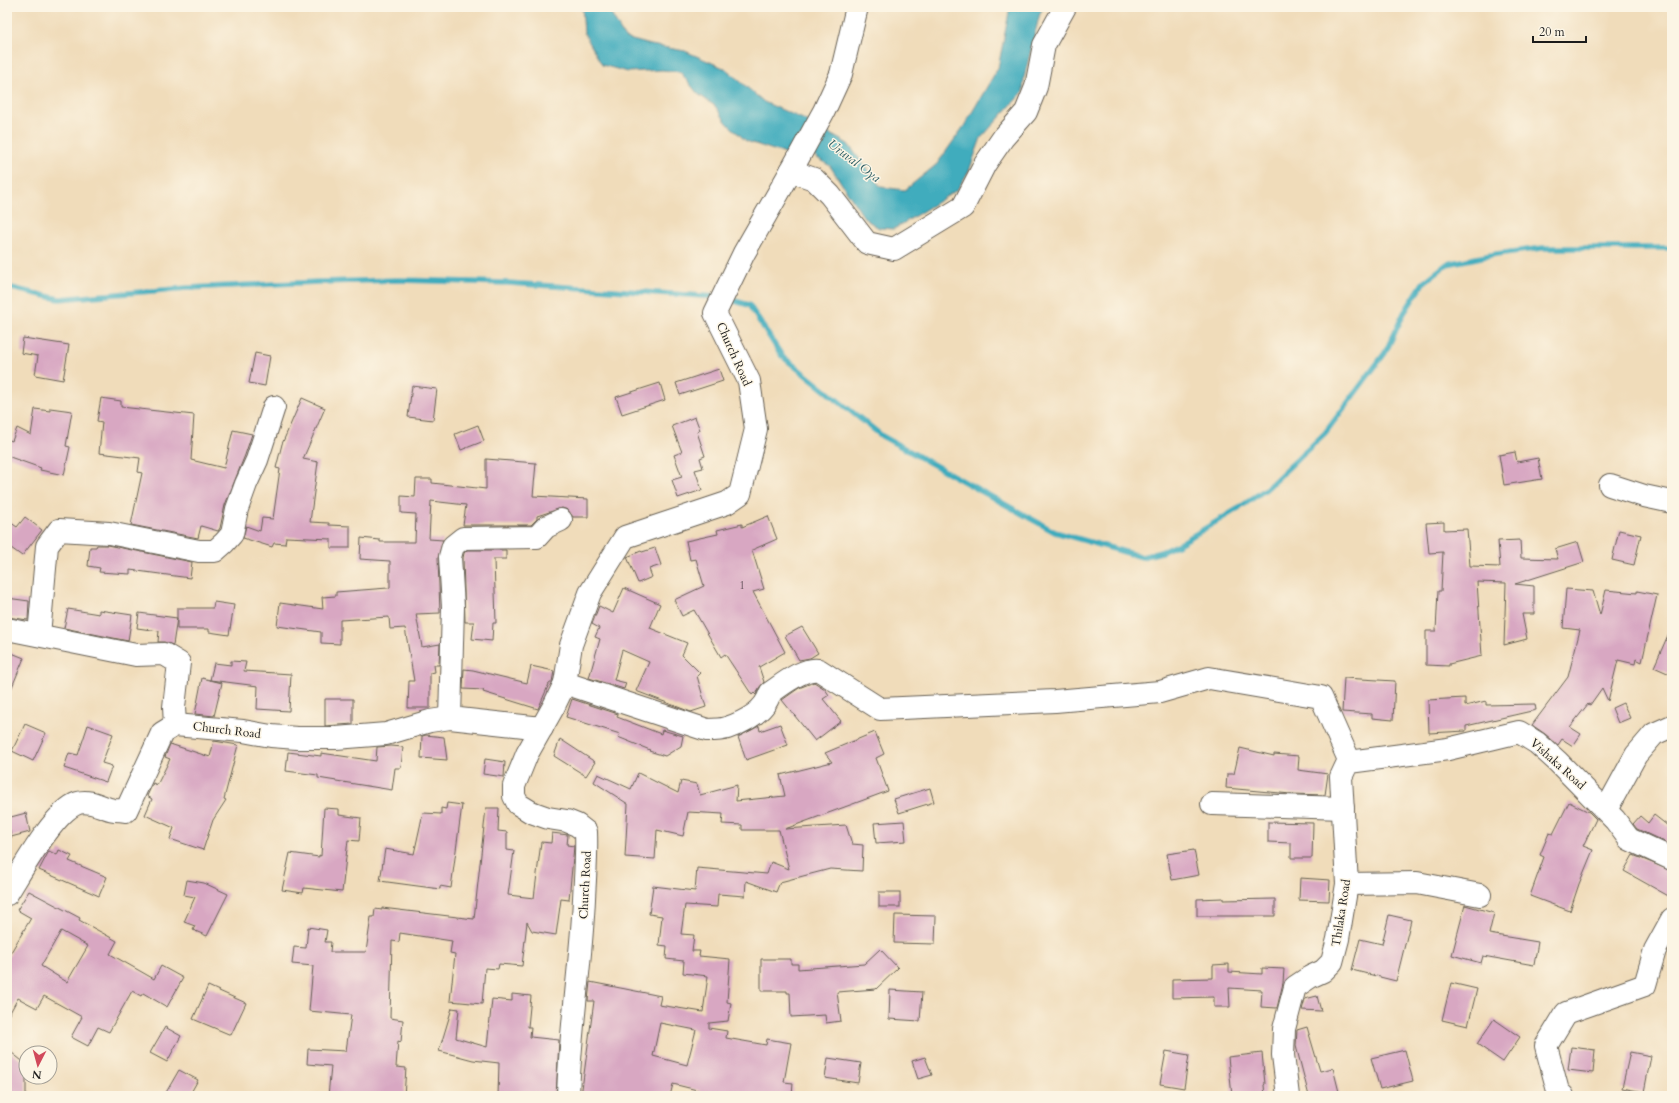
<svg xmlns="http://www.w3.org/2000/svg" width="1679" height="1103" font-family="Cardo,serif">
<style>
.water{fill:#3facbd;stroke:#2e646c}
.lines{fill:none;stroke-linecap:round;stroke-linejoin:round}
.stream{stroke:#3facbd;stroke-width:5.5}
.building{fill:#d8a7c2;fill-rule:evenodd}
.minor-casing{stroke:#665f53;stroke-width:24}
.minor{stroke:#fff;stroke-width:22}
.labels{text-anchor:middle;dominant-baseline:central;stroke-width:3;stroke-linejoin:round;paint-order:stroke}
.number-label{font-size:10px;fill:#4b3f46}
.street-label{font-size:12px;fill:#1c1c1c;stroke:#fcf5e5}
.water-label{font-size:13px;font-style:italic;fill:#2c5d64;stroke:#fcf5e5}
</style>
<rect width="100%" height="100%" fill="#fcf5e5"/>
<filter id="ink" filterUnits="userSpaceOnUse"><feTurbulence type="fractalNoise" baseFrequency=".025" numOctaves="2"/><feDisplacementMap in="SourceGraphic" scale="8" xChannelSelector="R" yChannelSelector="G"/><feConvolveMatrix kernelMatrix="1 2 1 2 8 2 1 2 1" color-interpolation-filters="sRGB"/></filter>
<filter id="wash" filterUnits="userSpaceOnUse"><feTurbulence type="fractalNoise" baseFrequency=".012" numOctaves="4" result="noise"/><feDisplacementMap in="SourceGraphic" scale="16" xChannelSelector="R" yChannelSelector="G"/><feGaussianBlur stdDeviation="0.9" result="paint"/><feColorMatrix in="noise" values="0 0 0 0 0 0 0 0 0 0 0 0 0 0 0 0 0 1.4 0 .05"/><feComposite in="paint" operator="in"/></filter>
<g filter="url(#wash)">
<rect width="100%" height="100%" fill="#f0dcba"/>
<path class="water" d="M582 7H607L625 38 651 45 685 51 726 69 764 102 803 119 848 144 881 187 905 190 937 164 964 126 998 68 1010 7H1044L1040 13 1024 78 1023 92 981 138 969 171 957 190 894 229 879 228 865 219 830 166 808 152 783 153 746 141 727 123 715 106 698 94 680 72 662 70 628 72 602 65 584 33Z"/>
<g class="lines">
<g class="stream">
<path d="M7 287 59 299 187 288 318 282 399 280 508 283 717 297"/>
<path d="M728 299 749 305 782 356 882 436 1055 532 1142 557 1161 552 1179 544 1239 508 1266 489 1325 433 1385 353 1404 313 1423 283 1447 264 1496 254 1543 248H1672"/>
</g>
</g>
<g id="blocks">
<g class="building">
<path d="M23 338 69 345 63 380 35 375 38 356 21 353Z"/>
<path d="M255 353 270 356 265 386 249 383Z"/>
<path d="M719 369 723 381 680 395 676 383Z"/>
<path d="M660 383 665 400 622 414 616 397Z"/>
<path d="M412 386 437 389 433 420 408 417Z"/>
<path d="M101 398 121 401V407L194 415 191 460 224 468 233 430 252 434 245 455 225 505 220 528 218 531 201 526 198 538 131 525 142 473 138 472 140 458 99 453 102 422 97 421Z"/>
<path d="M302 398 325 408 303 459 318 462 310 522 329 523V525L350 526V548H331V539L286 537 285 544 274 543 272 547 243 538 246 526 260 531 262 518 273 519 280 469 276 468 282 444Z"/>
<path d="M50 408 72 411 66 446 70 447 64 475 40 470 41 468 7 456V439L12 441 17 428 31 435 35 409 50 411Z"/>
<path d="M695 417 700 430 697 432 705 456 700 458 703 468 695 470 702 490 678 498 672 480 682 477 674 455 682 452 672 426Z"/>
<path d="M478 425 484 441 461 450 455 434Z"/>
<path d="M1515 452 1517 462 1538 458 1542 479 1504 485 1499 455Z"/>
<path d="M486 459 536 463 533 496 588 499V517H573L568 510 562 508 537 516V519L531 525H463L466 505 431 501 429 539 443 540 438 558 440 613 416 614 422 647 440 644 439 665H434L435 672 430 673V708H408L409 681H414L405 628 390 629 389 617 340 620V644L321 643V632L277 626 280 603 323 609 322 597 336 596V592L388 588 390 587V561L360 559 361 538 380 540V542H415L416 514 401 513V496L415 497 416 479H432V483L486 489Z"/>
<path d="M768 516 777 539 752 550 764 589 753 592 785 652 759 667 764 682 759 688 756 695 754 693 752 695 725 654 721 657 694 610 682 616 674 600 704 586 696 559 690 560 686 541 718 534 717 530 742 524V527Z"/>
<path d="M25 517 42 530 22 556 7 545V520L17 527Z"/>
<path d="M1444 522V530L1467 529 1470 566 1500 567 1498 541 1520 540 1521 558 1558 559 1555 549 1578 542 1584 562 1515 584 1534 586V614H1522L1527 639 1504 645 1506 583 1477 582 1482 656 1449 664V666L1426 665V631H1436L1438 591H1441L1443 552 1429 553 1426 523Z"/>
<path d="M1619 530 1641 535 1634 565 1612 560Z"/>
<path d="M97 545H107L192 562 190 578 130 570V574L99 572 100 568 88 566 90 547H96Z"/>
<path d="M655 548 661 565 649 569 652 577 638 583 627 557 641 551 642 552Z"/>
<path d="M467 550H506V559H494L496 623H493L492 641 472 639 474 622H465L463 558 464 553Z"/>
<path d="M624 588 660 604 650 628 687 643 682 655 700 673 697 676 706 707 691 712 636 691 649 662 622 650 614 680 626 683 624 689 589 678 600 639 595 637 599 628 592 624 599 606 613 613Z"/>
<path d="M1566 589 1593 591 1600 615 1606 590 1637 593V591L1657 595 1642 662 1636 659 1635 664 1618 660 1608 701 1602 688 1590 705 1588 704 1570 727 1581 734 1573 746 1562 739 1558 745 1545 734 1532 725 1568 677 1580 630 1563 628Z"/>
<path d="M7 598 29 601 28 620 7 617Z"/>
<path d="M214 602 234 605 229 635 209 632V629H177V608H213Z"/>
<path d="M68 609 99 614V610L132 615 128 641 64 628Z"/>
<path d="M139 613 177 618 173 645 164 642H158L159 631 137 628Z"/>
<path d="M1672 626V675L1654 667Z"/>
<path d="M802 627 818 653 810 658 799 660 785 636Z"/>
<path d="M7 651 24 658 7 699Z"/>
<path d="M231 661 246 662 244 671 291 674 289 711 257 709 258 686 210 680 214 663 231 665Z"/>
<path d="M531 666 554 671 552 682 549 684 538 709 483 692 484 690 463 689 464 669 473 670 527 683Z"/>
<path d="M202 678 222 683 214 716 195 714Z"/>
<path d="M1344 678 1395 681 1393 720 1372 718V714L1342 712Z"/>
<path d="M814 682 825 689 829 695 823 699 841 721 815 741 782 700 799 688Z"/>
<path d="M1465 698V706L1486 701V705L1535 704 1536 710 1466 726V731L1429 733 1428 700Z"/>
<path d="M325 699H353V724L325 726Z"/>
<path d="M572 699 618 714 617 717 661 734 662 730 683 736 681 746 665 756 649 751 650 750 618 737 620 734 566 717Z"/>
<path d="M1623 703 1630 718 1618 723 1612 708Z"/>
<path d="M25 724 46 733 33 761 12 751Z"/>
<path d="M780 724 788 745 746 760 738 737 759 726 760 731Z"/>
<path d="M88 725 113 734 102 763 112 766 106 782 64 768 69 753 78 755Z"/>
<path d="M875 732 884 754 876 758 888 791 785 829 846 825 852 844 863 845 862 871 830 869 780 882 776 892 746 881 745 896 718 894 717 907 685 905 681 934 694 935 692 951H700L699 956 730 959 727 1002 731 1003 728 1021 709 1023V1028L727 1031 726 1038 766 1045 767 1039 791 1043 784 1082 793 1083 792 1096H719L701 1093V1091L673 1084 670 1096H650L630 1091V1096H581L594 1001H588L590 982 661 996 659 1005 703 1012 708 976 683 973 684 961 666 959 667 946 659 945 662 916 649 914 653 886 695 891 697 868 767 874 771 862 789 869 779 830H742V825L722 824 723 814 688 812 683 836 657 830 655 859 625 857 628 804 594 782 598 774 631 789 638 773 678 793 681 781 697 784 700 795 737 785 736 801 785 796 780 775 832 762 825 753ZM660 1023 696 1030 687 1065 653 1056Z"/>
<path d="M426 735 444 737 447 760 421 758 422 736Z"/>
<path d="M560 739 595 762 586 776 554 756Z"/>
<path d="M214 741 238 745 224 799 226 800 213 820 203 850 170 839 174 828 145 815 152 799 147 796 153 783 157 785 170 759 165 757 170 744 210 757Z"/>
<path d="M391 746 403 747 401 768H395L392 790 318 778V775L286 771 288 752 321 756V753L376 761 377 747Z"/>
<path d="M1240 748 1274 756V754L1299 756 1298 770 1328 774 1325 795 1291 794 1226 788 1227 774H1234Z"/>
<path d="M485 759 505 762 504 777 483 774Z"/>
<path d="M930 788 934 802 899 813 894 799Z"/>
<path d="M1569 802 1589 812 1596 819 1583 846 1593 850 1579 884 1570 911 1530 896 1544 857 1540 855 1549 833 1553 834Z"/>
<path d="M447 803 462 805 451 888 440 886V889L380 881 385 849 414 854 423 813 441 814V808L446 809Z"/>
<path d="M324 808 339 809V815L361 818 359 841 348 840 342 892 304 888 303 893 282 890 290 853 319 857V855L321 856Z"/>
<path d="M486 808H499L498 831 507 832V850L514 851 508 895 534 898 541 842 551 843 552 833 568 835 567 845 574 846 569 900 561 899 556 935 532 931 527 922 522 966 499 964 498 969 485 968 482 1004 450 1001 455 954 450 953 452 941 400 933 399 942 392 941 390 1018 403 1020 401 1042 398 1041 396 1067 406 1068 404 1096H328L331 1066 307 1064 308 1049 346 1051 351 1015 309 1011 313 966 292 964 294 947 306 948 308 927 327 930 325 942H331L330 952H366L371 917H374L375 909 382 910V908L474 919Z"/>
<path d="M26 813 30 832 11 837 7 818Z"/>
<path d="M1654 815 1672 829 1671 845 1637 829 1633 824 1640 816 1648 823Z"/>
<path d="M904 821 906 841 876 843 874 823Z"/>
<path d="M1268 822 1313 823 1312 858H1291V843L1268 842Z"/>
<path d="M59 850 72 856 69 861 107 877 99 896 39 870 49 851 57 855Z"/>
<path d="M1194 850 1199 875 1172 880 1167 854Z"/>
<path d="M1633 855 1672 871V898L1624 871Z"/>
<path d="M1300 878 1330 880 1329 901 1299 900Z"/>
<path d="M187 880 204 883 228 894 207 936 193 930 195 926 184 922 195 897 184 895Z"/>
<path d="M29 891 80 918 79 920 117 941 110 954 154 979 161 966 183 978 167 1007 143 993 141 996 132 991 109 1032 98 1027 88 1046 71 1037 82 1017 44 996 37 1008 18 998 7 1018V959L31 918 17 910ZM61 931 88 946 67 982 41 966Z"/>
<rect x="879" y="892" width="21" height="15"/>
<path d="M1223 898V900L1275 899V916H1197V899Z"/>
<path d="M1465 905 1494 913 1489 934 1538 942 1534 965 1483 956 1481 963 1452 955Z"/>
<path d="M895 915 936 916 935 944 894 943Z"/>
<path d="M1389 915 1411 920 1396 981 1352 970 1360 939 1382 944Z"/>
<path d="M880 949 898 968 876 989 837 992 841 1021 826 1023 825 1015 791 1017 790 993H787V991H761V959H791V964H798V969L864 964Z"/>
<path d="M1229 964V972L1262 974V968L1284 969 1283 983 1277 1008 1261 1007 1262 990 1229 988 1230 1007H1214V997L1172 998V979L1213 978V965Z"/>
<path d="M1451 983 1477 989 1468 1026 1442 1020Z"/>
<path d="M208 986 246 1003 231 1035 193 1019Z"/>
<path d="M890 990 922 992 920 1021 889 1019Z"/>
<path d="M512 994 531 996 528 1027H531L530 1037 559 1040 556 1096H498L499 1063 473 1060 439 1051 452 1008 459 1009 456 1038 487 1047 492 999 512 1001Z"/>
<path d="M1317 996 1321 1011 1302 1010 1305 999Z"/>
<path d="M1494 1019 1520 1037 1503 1062 1477 1044Z"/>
<path d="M165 1027 181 1036 167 1062 150 1053Z"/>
<path d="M1307 1027 1320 1071 1333 1068 1340 1096H1309L1296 1046 1297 1030Z"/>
<path d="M1571 1047 1595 1050 1593 1073 1568 1070Z"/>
<path d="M7 1049 26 1064V1096H7Z"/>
<path d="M1405 1050 1413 1081 1380 1089 1371 1058Z"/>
<path d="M1166 1051 1189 1055 1184 1088 1160 1084Z"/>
<path d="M1630 1052 1651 1056 1644 1092 1622 1088Z"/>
<path d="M1262 1053 1265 1084 1264 1085 1265 1096H1232L1228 1057Z"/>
<path d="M925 1057 932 1075 918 1079 912 1061Z"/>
<path d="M828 1058 861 1063 858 1083 825 1078Z"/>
<path d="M179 1070 198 1080 189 1096H164Z"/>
</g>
</g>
</g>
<g filter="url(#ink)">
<use href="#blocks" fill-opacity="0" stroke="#665f53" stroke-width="1"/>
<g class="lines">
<defs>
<g id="minor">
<path d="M791 171 814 179 830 195 867 243 894 249 963 207 985 164 1003 138 1026 112 1036 87 1044 45 1065 7"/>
<path d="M1610 485 1644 496 1672 502"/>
<path d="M7 629 136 655 164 654 179 663 174 707 175 725"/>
<path d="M39 635 47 546 59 530 109 533 199 551H215L224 543 232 534 237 509 246 484 257 460 274 407"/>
<path d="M565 683 707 730C713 730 721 730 727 728 744 722 765 712 770 693 782 685 803 667 819 670L880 709 1055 701 1160 692 1209 678 1321 697 1349 760"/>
<path d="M450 718 453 607 450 557 453 546 463 538 537 537 546 527 561 520"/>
<path d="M1212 804 1343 808"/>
<path d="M1606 810 1636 755 1654 734 1672 726"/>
<path d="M1347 884 1417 883 1480 895"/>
<path d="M7 894C21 872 54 811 78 803 91 799 102 808 114 810 118 810 122 810 126 811L162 733 175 725 243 731 271 736 297 738H336L386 734 430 721 450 718 542 728"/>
<path d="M568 1096C570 1030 581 965 584 899 585 876 587 854 586 832L577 825 567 821 548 818 531 812 518 804 514 796V786L527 754 554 706 565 683 571 645 590 593 625 537 727 503 740 494 756 429 749 381 715 313 744 253 791 171 824 111 841 74 857 7"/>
<path d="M1288 1096 1283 1055 1284 1029 1295 987 1310 977 1323 971 1332 962 1338 939 1347 884 1341 777 1349 760V762L1448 749 1519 732 1537 743 1558 762 1615 820 1629 839 1672 859"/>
<path d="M1563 1096 1558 1091 1546 1046 1566 1013 1645 985 1655 950 1672 919"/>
</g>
</defs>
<use href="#minor" class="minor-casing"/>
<use href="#minor" class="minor"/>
</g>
</g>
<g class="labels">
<g class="number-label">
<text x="742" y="586">1</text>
</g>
<g class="street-label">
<text transform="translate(734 354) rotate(66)">Church Road</text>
<text transform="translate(227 730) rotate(7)">Church Road</text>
<text transform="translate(1558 764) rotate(42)">Vishaka Road</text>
<text transform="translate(585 885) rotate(-87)">Church Road</text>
<text transform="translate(1341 913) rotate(-81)">Thilaka Road</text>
</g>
<g class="water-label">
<text transform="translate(854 161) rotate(37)">Uruval Oya</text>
</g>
</g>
<rect width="1679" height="1103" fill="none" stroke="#fcf5e5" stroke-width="24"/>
<g transform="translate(38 1065) rotate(186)"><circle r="19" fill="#fcf5e5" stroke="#a29e95"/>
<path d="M0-3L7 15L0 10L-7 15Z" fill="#d1495b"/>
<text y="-6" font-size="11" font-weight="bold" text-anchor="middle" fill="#1c1c1c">N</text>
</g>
<path d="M1533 36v6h53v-6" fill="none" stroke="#1c1c1c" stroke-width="2"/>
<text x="1539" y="36" font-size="12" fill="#1c1c1c" stroke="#fcf5e5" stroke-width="3" paint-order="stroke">20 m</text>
</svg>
